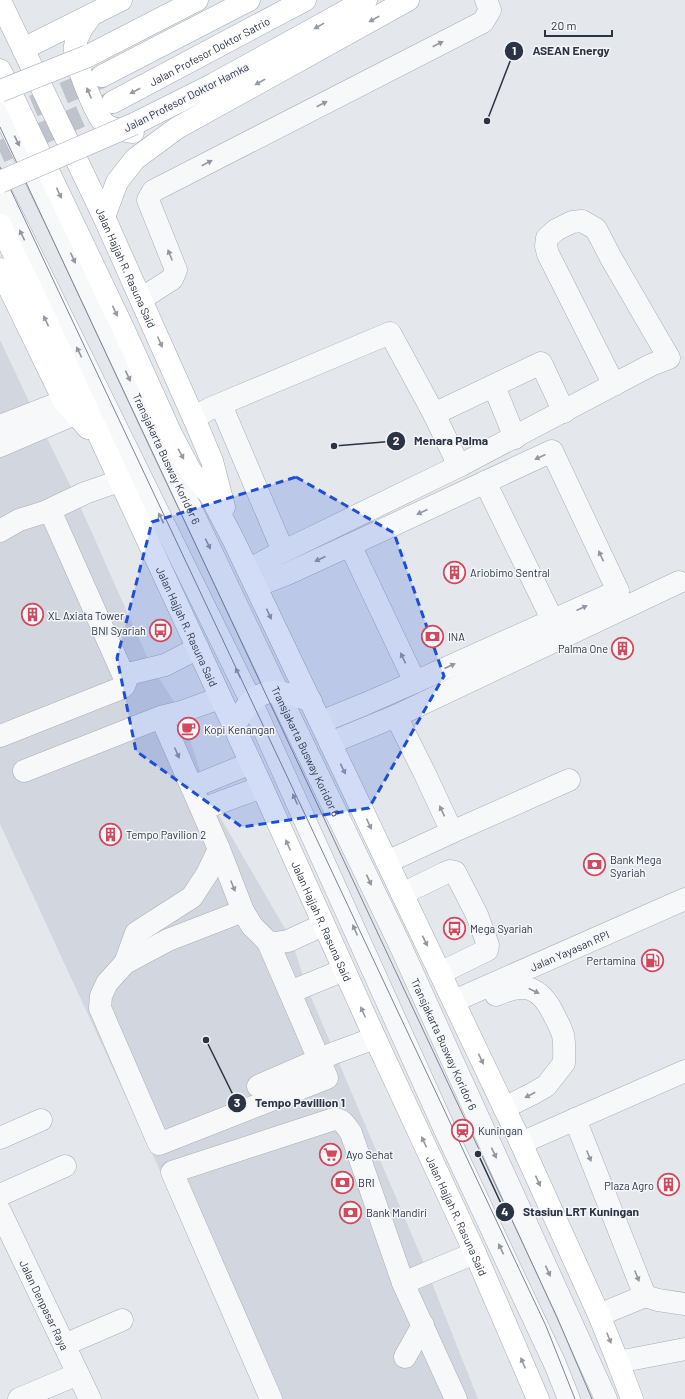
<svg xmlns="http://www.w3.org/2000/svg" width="685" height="1399" font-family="Barlow,sans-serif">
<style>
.built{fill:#d2d6de}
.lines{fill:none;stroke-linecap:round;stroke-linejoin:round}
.major-tunnel{stroke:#bfc3cb;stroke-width:22;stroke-dasharray:22 11;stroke-linecap:butt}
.minor-casing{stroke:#a9aeb7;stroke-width:23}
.major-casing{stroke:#a3abb8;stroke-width:23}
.minor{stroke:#f7f8fa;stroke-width:22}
.major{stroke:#fff;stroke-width:22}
.tram{stroke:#7d8696;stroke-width:1}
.major-bridge-casing{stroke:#a3abb8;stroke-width:23;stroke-linecap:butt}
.major-bridge{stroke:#fff;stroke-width:22}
.oneway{fill:#959aa2}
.oneway2{fill:#9196a0}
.marked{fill:#1d4ed8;fill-opacity:0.2;stroke:#1d4ed8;stroke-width:3;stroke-dasharray:8 5;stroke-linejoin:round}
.labels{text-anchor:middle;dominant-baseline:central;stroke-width:3;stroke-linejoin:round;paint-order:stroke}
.street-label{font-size:11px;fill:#2b3445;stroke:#f4f6f9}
.poi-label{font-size:11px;fill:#2b3445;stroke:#f4f6f9;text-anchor:start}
.leader{fill:none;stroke:#2b3445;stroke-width:1.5}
.callout-dot{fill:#2b3445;stroke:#f4f6f9;stroke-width:1.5}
.mark-label{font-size:12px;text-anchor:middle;font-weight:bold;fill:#fff}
.callout-label{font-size:12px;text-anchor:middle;font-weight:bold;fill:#2b3445;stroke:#f4f6f9;stroke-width:3;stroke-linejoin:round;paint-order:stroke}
</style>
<rect width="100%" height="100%" fill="#e4e7ec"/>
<path class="built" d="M0 340 34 412 76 497 152 668 181 712 204 783 213 805 291 939 306 985 428 1273 478 1399H262L253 1372 0 824Z"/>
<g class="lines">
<g class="major-tunnel">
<path d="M3 119 102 77"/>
<path d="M0 152 113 102"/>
</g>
<defs>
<g id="minor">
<path id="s1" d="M0 106 61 231 164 452 278 692 399 943 606 1399"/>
<path d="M0 191 251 701 445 1130 555 1364 569 1399"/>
<path d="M141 299 172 279 176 270 148 200 153 191 483 22 490 10 486 0"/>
<path d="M494 386 515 438"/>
<path d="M221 405 283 551"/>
<path d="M194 418 209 409 390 333 434 414"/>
<path d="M0 426 64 401"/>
<path d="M0 446 75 414"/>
<path d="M459 466 434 414 541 363 564 412"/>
<path d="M485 482 553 621"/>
<path d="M0 531 19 520 45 512 85 493 119 481"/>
<path d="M350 545 552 451 618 591 415 682"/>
<path d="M248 570 276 555 459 466 651 365 669 358 611 258 596 229 582 221 572 222 556 230 547 238 546 246 548 254 614 385"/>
<path d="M256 586 287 574 350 545 415 682 365 704 321 722"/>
<path d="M124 675 165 665 198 648"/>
<path d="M396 716 679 582"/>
<path d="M161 717 219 849 243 911 252 926 268 942 275 943 288 941 323 925"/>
<path d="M0 736 119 689 124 686 126 681 53 517 45 512"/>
<path d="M330 743 396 716 424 772 452 832 387 862"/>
<path d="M24 771 161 717 181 712 220 698"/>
<path d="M192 787 251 763"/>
<path d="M202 809 262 787"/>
<path d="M452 832 569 780"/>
<path d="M402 894 445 873 450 871 455 872 477 915 488 945 487 950 440 973"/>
<path d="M243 911 168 940 125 963 107 983 101 996 100 1008 159 1144 327 1078 268 942"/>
<path d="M125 963 136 933 192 897 207 874 219 849"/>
<path d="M290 992 344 970"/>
<path d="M496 995C525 982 540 986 554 1015 557 1021 561 1028 563 1035 565 1044 564 1054 564 1063L546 1086 532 1094 504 1108"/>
<path id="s2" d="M454 1001 685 899"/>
<path d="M258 1086 334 1053 375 1038"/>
<path d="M575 1119 645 1296"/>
<path d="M0 1138 41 1120"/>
<path d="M521 1143 685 1071"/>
<path d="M0 1195 65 1166"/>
<path id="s3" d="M0 1211 90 1399"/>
<path d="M403 1283 475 1253"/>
<path d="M599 1315 645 1296 658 1300 685 1304"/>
<path d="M64 1345 122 1320"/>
<path d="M405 1357 423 1325"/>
<path d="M618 1362 685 1349"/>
<path d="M19 1399 78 1374"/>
<path d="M271 1399 172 1172 334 1119C343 1119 346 1126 351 1133L403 1283 456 1399"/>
</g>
<g id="major">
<path id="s4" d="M0 1 104 217 196 423 212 461 224 507"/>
<path d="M91 16C84 25 77 34 75 46 73 58 96 118 106 125 113 130 125 130 133 132"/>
<path d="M23 49 121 0"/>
<path d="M88 56 197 0"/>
<path d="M0 70 124 330 172 436 190 470 210 495 234 541 521 1143 599 1315 618 1362 632 1399"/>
<path d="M102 76 249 0"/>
<path id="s5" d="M113 102 305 0"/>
<path d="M134 124 214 84 366 0"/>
<path d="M104 217 117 182 135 159 177 128 408 0"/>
<path id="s6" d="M0 225 41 310 262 787 375 1038 475 1253 538 1399"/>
<path d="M0 269 64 401 88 428"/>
<path d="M234 727C239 719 244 707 252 701 268 685 292 694 311 701"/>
</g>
</defs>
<use href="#minor" class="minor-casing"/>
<use href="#major" class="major-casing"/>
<use href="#minor" class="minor"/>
<use href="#major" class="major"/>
<g class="tram">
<path d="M0 127 470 1130 557 1317 592 1399"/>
<path d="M0 167 546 1326 575 1399"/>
</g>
<defs>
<g id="major-bridge">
<path d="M0 91 88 56"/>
<path d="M0 182 134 124"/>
</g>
</defs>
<use href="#major-bridge" class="major-bridge-casing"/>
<use href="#major-bridge" class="major-bridge"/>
</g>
<defs><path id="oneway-solid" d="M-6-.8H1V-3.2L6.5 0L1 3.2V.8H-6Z"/></defs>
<g class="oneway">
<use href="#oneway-solid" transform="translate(374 19) rotate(151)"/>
<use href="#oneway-solid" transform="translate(319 26) rotate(151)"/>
<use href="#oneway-solid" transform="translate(260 82) rotate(151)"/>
<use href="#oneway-solid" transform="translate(135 91) rotate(152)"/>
<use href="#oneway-solid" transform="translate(89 93) rotate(-113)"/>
<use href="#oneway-solid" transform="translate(59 193) rotate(65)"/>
<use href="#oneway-solid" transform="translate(115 311) rotate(65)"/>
<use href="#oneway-solid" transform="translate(46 321) rotate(-115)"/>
<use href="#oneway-solid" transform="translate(160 342) rotate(66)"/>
<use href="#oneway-solid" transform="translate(181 454) rotate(61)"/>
<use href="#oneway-solid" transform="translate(269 614) rotate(65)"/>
<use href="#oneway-solid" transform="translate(343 769) rotate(64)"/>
<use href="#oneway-solid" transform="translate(369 824) rotate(65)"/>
<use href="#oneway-solid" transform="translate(288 845) rotate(-114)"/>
<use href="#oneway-solid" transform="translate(425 941) rotate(64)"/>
<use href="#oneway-solid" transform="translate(363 1012) rotate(-114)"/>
<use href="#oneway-solid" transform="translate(481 1059) rotate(65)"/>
<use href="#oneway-solid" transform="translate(424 1142) rotate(-115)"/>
<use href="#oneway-solid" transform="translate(538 1181) rotate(65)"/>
<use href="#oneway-solid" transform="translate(609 1338) rotate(68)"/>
<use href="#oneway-solid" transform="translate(523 1363) rotate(-113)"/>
</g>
<g class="oneway2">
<use href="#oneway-solid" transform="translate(438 44) rotate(-27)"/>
<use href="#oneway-solid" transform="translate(322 104) rotate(-27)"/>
<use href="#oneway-solid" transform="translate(17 141) rotate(64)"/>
<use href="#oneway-solid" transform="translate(207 163) rotate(-27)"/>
<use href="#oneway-solid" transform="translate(22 235) rotate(-116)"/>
<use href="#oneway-solid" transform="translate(170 255) rotate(-112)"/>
<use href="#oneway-solid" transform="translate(73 258) rotate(65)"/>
<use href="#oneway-solid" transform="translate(79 352) rotate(-116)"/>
<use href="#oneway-solid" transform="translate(128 376) rotate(65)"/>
<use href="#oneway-solid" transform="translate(540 457) rotate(155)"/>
<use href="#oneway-solid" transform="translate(422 512) rotate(155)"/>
<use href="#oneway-solid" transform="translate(161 518) rotate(-116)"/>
<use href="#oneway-solid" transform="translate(208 544) rotate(64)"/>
<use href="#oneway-solid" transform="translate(601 556) rotate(-115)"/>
<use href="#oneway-solid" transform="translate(320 559) rotate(155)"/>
<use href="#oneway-solid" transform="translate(582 608) rotate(-24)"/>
<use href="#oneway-solid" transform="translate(403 658) rotate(-115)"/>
<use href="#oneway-solid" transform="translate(450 666) rotate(-24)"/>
<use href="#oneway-solid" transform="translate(238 673) rotate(-116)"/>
<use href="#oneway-solid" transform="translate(177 753) rotate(66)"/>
<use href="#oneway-solid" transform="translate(295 799) rotate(-114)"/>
<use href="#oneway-solid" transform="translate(442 811) rotate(-115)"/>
<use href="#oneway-solid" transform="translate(369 880) rotate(65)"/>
<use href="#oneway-solid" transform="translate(233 886) rotate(68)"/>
<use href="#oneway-solid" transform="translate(355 930) rotate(-114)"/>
<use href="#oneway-solid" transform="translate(534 991) rotate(26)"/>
<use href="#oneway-solid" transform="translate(530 1095) rotate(152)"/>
<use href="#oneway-solid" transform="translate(494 1153) rotate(65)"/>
<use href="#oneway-solid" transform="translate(589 1156) rotate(68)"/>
<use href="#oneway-solid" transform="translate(501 1249) rotate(-115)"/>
<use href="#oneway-solid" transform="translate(548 1271) rotate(65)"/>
<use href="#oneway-solid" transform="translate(637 1276) rotate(68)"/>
</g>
<path class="marked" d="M296 477 394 533 444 676 369 808 242 827 136 751 117 658 152 522Z"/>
<defs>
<symbol id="building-ring" viewBox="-11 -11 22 22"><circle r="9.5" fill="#f4f6f9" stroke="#d1495b" stroke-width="1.5"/><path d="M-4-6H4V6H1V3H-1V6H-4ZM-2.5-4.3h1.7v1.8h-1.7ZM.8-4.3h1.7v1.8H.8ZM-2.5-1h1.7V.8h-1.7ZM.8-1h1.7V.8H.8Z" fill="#d1495b"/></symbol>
<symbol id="bus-ring" viewBox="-11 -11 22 22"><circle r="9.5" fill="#f4f6f9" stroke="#d1495b" stroke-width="1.5"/><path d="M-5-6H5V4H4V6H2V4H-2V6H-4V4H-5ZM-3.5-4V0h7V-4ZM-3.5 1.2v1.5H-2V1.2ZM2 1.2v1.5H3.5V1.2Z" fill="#d1495b"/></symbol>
<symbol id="bank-ring" viewBox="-11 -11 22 22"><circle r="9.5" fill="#f4f6f9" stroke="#d1495b" stroke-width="1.5"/><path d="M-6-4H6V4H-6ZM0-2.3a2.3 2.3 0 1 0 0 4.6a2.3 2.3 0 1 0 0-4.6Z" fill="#d1495b"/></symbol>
<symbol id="cafe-ring" viewBox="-11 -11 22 22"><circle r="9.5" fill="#f4f6f9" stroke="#d1495b" stroke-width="1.5"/><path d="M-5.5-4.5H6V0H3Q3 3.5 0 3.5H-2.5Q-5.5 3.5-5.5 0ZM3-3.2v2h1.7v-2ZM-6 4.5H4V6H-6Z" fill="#d1495b"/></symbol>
<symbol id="fuel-ring" viewBox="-11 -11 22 22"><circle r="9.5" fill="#f4f6f9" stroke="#d1495b" stroke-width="1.5"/><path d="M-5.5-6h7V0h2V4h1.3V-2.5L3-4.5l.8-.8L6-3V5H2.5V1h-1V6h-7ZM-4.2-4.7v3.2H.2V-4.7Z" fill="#d1495b"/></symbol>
<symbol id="station-ring" viewBox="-11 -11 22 22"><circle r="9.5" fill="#f4f6f9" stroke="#d1495b" stroke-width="1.5"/><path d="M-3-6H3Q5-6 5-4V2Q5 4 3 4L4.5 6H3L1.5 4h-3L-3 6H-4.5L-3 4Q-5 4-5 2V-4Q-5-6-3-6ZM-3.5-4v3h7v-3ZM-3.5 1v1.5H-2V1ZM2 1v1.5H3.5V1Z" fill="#d1495b"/></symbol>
<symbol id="supermarket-ring" viewBox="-11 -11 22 22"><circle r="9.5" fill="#f4f6f9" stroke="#d1495b" stroke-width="1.5"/><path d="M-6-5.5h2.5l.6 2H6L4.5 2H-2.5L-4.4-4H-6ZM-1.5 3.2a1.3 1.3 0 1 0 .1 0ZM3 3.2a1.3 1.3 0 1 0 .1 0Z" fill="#d1495b"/></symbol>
</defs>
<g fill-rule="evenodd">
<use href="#building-ring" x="442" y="560" width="25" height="25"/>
<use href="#building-ring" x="20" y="602" width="25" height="25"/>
<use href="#bus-ring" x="148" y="618" width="25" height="25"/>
<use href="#bank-ring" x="420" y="624" width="25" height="25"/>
<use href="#building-ring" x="610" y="636" width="25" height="25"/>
<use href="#cafe-ring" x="176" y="716" width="25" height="25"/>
<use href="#building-ring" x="98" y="822" width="25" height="25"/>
<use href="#bank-ring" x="582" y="852" width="25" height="25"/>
<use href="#bus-ring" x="442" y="916" width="25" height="25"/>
<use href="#fuel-ring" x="640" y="948" width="25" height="25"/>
<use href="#station-ring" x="450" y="1118" width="25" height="25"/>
<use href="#supermarket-ring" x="318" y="1142" width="25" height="25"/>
<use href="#bank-ring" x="330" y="1170" width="25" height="25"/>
<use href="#building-ring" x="656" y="1172" width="25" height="25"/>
<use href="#bank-ring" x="338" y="1200" width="25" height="25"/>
</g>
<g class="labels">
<g class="street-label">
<text stroke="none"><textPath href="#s5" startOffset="109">Jalan Profesor Doktor Satrio</textPath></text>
<text transform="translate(186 97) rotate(-27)">Jalan Profesor Doktor Hamka</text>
<text stroke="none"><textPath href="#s4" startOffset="295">Jalan Hajjah R. Rasuna Said</textPath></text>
<text stroke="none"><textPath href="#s1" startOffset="390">Transjakarta Busway Koridor 6</textPath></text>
<text stroke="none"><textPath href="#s6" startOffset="443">Jalan Hajjah R. Rasuna Said</textPath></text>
<text stroke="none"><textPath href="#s1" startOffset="714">Transjakarta Busway Koridor 6</textPath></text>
<text stroke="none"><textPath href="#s6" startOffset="767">Jalan Hajjah R. Rasuna Said</textPath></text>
<text stroke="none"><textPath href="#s2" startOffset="126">Jalan Yayasan RPI</textPath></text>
<text stroke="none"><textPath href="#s1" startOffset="1038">Transjakarta Busway Koridor 6</textPath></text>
<text stroke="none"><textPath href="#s6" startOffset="1091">Jalan Hajjah R. Rasuna Said</textPath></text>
<text stroke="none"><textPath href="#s3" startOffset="104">Jalan Denpasar Raya</textPath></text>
</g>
<g class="poi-label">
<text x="470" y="572">Ariobimo Sentral</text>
<text x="48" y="615">XL Axiata Tower</text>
<text x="146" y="630" text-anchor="end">BNI Syariah</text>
<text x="448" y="636">INA</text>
<text x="608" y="648" text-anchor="end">Palma One</text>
<text x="204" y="729">Kopi Kenangan</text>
<text x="126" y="834">Tempo Pavilion 2</text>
<text x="610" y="859">Bank Mega<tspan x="610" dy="13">Syariah</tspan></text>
<text x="470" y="928">Mega Syariah</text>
<text x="636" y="960" text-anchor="end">Pertamina</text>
<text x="478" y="1130">Kuningan</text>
<text x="346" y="1154">Ayo Sehat</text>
<text x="358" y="1182">BRI</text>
<text x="654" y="1185" text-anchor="end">Plaza Agro</text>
<text x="366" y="1212">Bank Mandiri</text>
</g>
</g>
<path class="leader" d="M487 121L514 51M334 446L396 441M206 1040L237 1103M478 1154L505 1212"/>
<g class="callout-dot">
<circle cx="487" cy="121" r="4"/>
<circle cx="334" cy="446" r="4"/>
<circle cx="206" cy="1040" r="4"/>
<circle cx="478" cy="1154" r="4"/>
<circle cx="514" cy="51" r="10"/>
<circle cx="396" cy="441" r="10"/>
<circle cx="237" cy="1103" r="10"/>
<circle cx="505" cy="1212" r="10"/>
</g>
<g class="mark-label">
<text x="514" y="55">1</text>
<text x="396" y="445">2</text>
<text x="237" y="1107">3</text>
<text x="505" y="1216">4</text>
</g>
<g class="callout-label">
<text x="571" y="55">ASEAN Energy</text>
<text x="451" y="445">Menara Palma</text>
<text x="300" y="1107">Tempo Pavillion 1</text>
<text x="581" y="1216">Stasiun LRT Kuningan</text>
</g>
<path d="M545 30v6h67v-6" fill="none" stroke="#2b3445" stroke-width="2"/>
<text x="551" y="30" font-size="12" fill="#2b3445" stroke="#f4f6f9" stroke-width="3" paint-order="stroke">20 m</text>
</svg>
